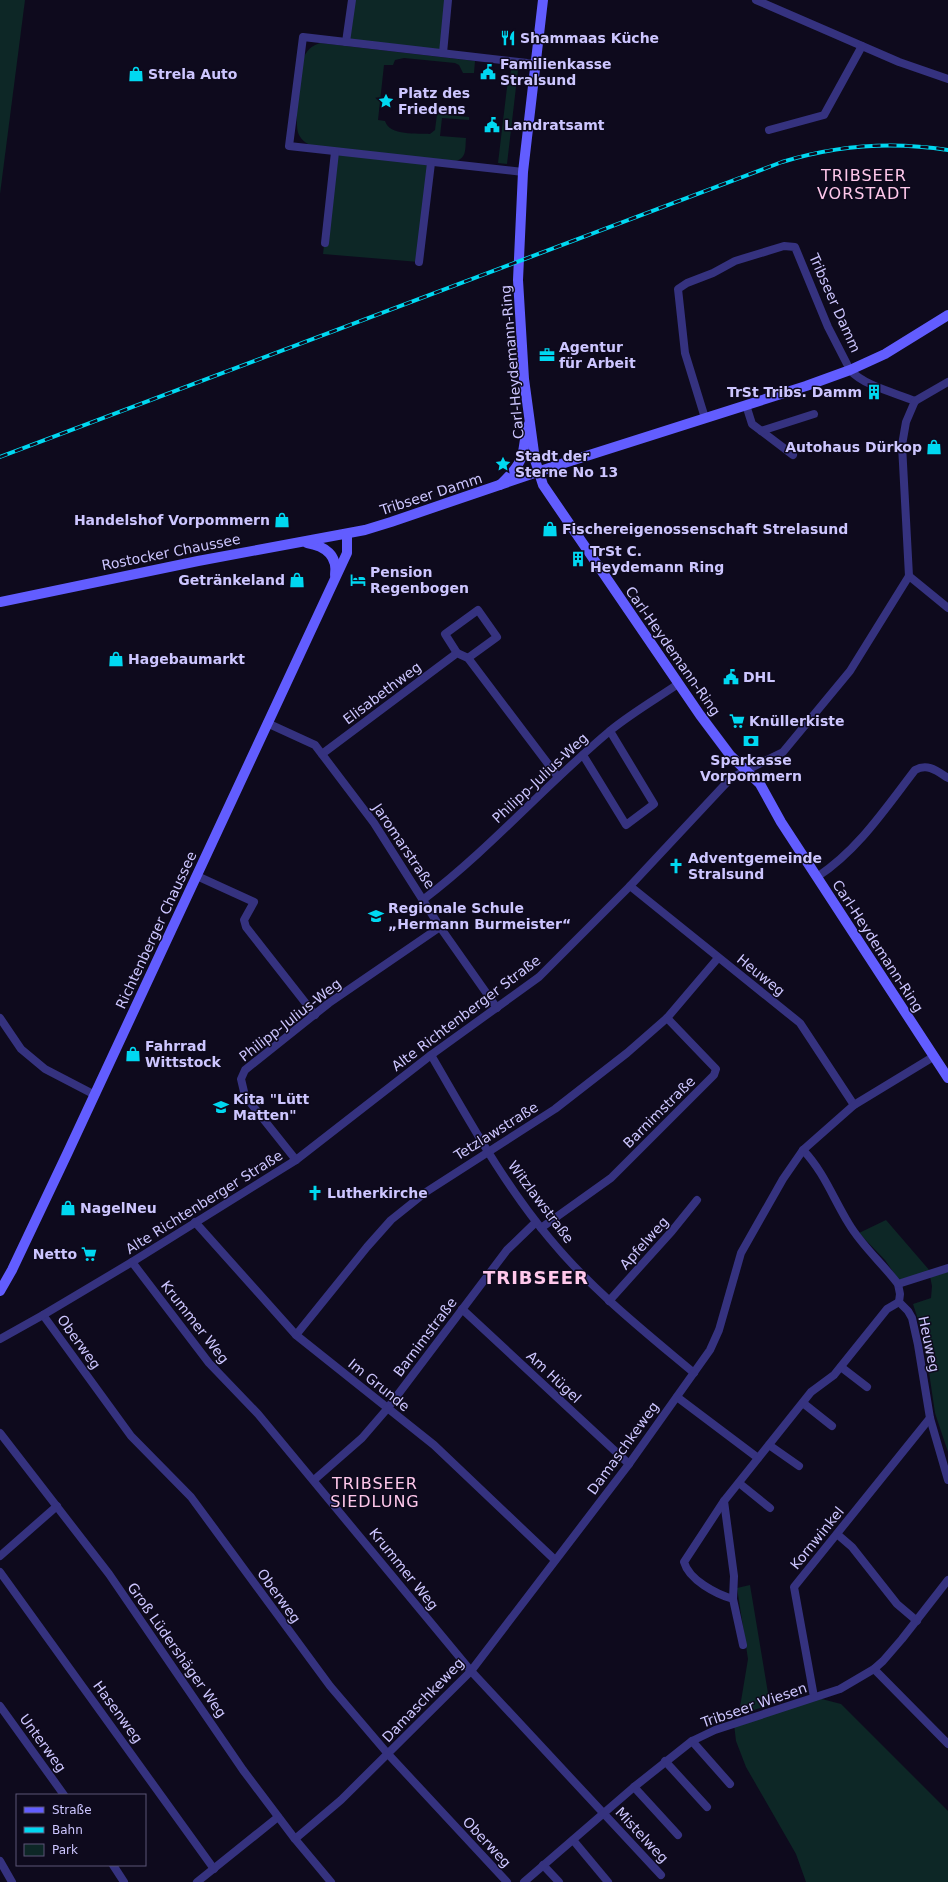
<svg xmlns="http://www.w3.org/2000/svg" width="948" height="1882" font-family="'DejaVu Sans',sans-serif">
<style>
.green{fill:#0d2726}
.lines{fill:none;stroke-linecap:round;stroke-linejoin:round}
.street{stroke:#35327f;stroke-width:8}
.secondary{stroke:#625dff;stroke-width:10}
.rail-casing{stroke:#00d8f1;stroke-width:4}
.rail{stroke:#0e0a1d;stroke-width:2.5;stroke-dasharray:8;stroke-linecap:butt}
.labels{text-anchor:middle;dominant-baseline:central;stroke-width:3;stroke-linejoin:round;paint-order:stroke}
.poi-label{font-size:14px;font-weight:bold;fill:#cdc6ff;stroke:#0e0a1d;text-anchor:start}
.street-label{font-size:14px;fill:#cdc6ff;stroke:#0e0a1d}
.quarter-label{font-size:16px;letter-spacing:1px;fill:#ffc8eb;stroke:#0e0a1d}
.district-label{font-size:18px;font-weight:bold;letter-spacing:1px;fill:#ffc8eb;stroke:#0e0a1d}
</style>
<rect width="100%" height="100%" fill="#0e0a1d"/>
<g class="green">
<path d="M0 0H25L0 194Z"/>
<path d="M352 0H448L443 53 346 42Z"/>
<path d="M320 43 475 61 474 73H463L459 65 455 63 404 58 395 60 393 65H384L378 120 385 121C389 136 418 133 430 134L435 130 437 114 469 117V120L442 118 440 136 466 138C465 148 467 158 456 161L313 147C308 144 302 141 299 135 293 122 301 76 303 59 307 50 311 46 320 43Z"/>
<path d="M511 69 518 70 507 164 498 163 508 79H510Z"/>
<path d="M335 152 431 163 419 262 323 254Z"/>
<path d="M886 1220 930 1271 902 1279H898L885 1260 859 1233Z"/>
<path d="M948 1272V1452L935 1413 924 1338 913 1304 931 1298 932 1286 930 1276Z"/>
<path d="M750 1585 770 1705 741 1714 739 1713 748 1659 737 1588Z"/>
<path d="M814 1697 841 1704 948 1811V1882H806L796 1854 746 1767 736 1741 734 1724Z"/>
</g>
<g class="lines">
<g class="street">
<path d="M756 0 899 62 948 79"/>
<path d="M346 42 352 0"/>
<path d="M443 53 448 0"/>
<path d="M769 130 824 115 862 46"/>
<path d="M523 172 289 146 303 37 536 64"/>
<path d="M325 243 335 152"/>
<path d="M419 262 431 163"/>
<path d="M850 370C864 386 896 393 915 401"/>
<path d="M915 401 948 382"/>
<path d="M746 405 752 424 793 455"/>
<path d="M705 418 685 353 678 289 687 283 713 273 735 261 784 246 795 247 828 327 847 364"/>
<path d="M761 431 814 414"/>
<path d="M909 576 948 608"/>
<path d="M457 653 445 634 478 610 497 637 468 658"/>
<path d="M267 723 315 745 374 823 440 927 497 1008"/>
<path d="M322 754 457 653 468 658 558 777"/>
<path d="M583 755 626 825 654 804 610 731"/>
<path d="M197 876 254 902 244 920 246 927 315 1015"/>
<path d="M817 877C858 850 885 809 915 770 928 763 937 771 948 778"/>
<path d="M630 886 800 1023 854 1105"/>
<path d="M424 899C491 848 546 784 611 730 632 713 656 699 678 684"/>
<path d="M0 1018 21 1049 45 1069 95 1095"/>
<path d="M431 1055C468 1118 503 1183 550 1239 592 1290 644 1331 694 1373"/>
<path d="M803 1150C824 1172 833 1198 849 1224 862 1246 882 1263 898 1284L900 1294 899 1302 908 1311 912 1318 918 1345 930 1418 948 1480"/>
<path d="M296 1160 245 1096 241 1079 245 1070 329 1003 440 927"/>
<path d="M195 1222 296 1335 434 1445 555 1560"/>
<path d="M541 1228 611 1178 714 1075 716 1069 667 1018"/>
<path d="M132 1262 209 1363 258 1414 471 1671 661 1875"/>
<path d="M898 1284 948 1268"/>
<path d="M609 1301 672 1231 697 1200"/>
<path d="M462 1309 629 1464"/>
<path d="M43 1315 131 1436 191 1497 330 1686 388 1754 507 1882"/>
<path d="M296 1335 367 1247 391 1220 426 1192 555 1109 627 1053 667 1018 718 958"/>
<path d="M0 1339 43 1315 132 1262 296 1160 431 1055 539 977 630 886 731 778 783 752 850 671 909 576 902 445 906 422 915 401"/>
<path d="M841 1367 867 1387"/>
<path d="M677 1397 758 1458"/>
<path d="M803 1403 832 1426"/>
<path d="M0 1433 109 1574 243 1770 295 1839 331 1882"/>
<path d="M769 1445 799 1466"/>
<path d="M314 1480 362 1438 387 1409 507 1250 536 1222"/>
<path d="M739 1483 770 1508"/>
<path d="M724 1501 684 1562C689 1580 716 1594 733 1599"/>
<path d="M837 1534 852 1547 897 1604 917 1621"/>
<path d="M0 1556 57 1506"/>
<path d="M0 1572 214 1869"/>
<path d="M743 1645 733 1599 734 1576 724 1501 811 1392 834 1375 887 1309 899 1302"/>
<path d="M874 1669 948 1744"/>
<path d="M814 1697 794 1587 930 1418"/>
<path d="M0 1706 64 1795"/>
<path d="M692 1741 730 1784"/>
<path d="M665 1761 707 1807"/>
<path d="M634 1787 678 1835"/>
<path d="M295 1839 341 1800 471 1671 629 1464 710 1350 719 1330 741 1253 783 1179 803 1150 854 1105 933 1057"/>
<path d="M573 1840 608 1882"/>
<path d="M0 1861 12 1882"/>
<path d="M113 1865 124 1882"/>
<path d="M543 1865 559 1882"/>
<path d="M197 1882 278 1817"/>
<path d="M524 1882 634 1787 692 1741 715 1730 840 1689 874 1669 883 1661 902 1639 948 1580"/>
</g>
<g class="secondary">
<path d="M543 0 523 172 518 280 524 379 535 460 543 485 700 715 730 755 760 784 781 822 948 1078"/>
<path d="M500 485C510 475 520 466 523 452 525 442 525 433 529 424"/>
<path d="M307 543C325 546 338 555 335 575"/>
<path d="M0 602 198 561 365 530 391 522 558 465 806 386 850 370 885 354 948 315"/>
<path d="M0 1291 12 1270 67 1154 347 553V534"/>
</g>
<defs>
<path id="rail" d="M0 457 782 162C837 145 891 141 948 150"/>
</defs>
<use href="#rail" class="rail-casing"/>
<use href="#rail" class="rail"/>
</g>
<defs>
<symbol id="restaurant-bare" viewBox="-9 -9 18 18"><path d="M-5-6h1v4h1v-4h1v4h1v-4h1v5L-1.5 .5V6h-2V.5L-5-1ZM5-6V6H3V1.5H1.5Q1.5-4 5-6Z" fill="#00d8f1" stroke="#0e0a1d" stroke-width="2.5" paint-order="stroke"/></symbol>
<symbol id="civic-bare" viewBox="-9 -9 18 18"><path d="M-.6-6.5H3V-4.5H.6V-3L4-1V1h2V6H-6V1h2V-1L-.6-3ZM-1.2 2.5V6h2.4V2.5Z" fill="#00d8f1" stroke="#0e0a1d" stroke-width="2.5" paint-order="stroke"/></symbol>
<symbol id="shop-bare" viewBox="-9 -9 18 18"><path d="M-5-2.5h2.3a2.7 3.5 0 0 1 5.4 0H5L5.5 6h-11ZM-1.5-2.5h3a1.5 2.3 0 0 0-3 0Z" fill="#00d8f1" stroke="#0e0a1d" stroke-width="2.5" paint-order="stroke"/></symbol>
<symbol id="sight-bare" viewBox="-9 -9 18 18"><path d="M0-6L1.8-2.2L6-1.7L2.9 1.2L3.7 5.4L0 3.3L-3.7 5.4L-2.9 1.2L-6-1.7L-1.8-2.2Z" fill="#00d8f1" stroke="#0e0a1d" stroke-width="2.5" paint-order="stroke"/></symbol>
<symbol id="office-bare" viewBox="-9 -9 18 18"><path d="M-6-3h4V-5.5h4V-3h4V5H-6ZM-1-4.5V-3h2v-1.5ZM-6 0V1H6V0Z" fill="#00d8f1" stroke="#0e0a1d" stroke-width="2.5" paint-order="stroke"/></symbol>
<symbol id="building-bare" viewBox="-9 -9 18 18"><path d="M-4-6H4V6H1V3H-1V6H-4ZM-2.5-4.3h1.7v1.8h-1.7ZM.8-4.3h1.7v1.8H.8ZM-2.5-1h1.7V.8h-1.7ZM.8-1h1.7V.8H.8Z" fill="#00d8f1" stroke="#0e0a1d" stroke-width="2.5" paint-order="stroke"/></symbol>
<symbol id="hotel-bare" viewBox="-9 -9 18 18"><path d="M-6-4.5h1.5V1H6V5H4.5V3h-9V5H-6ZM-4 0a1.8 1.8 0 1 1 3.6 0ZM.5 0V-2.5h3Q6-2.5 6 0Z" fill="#00d8f1" stroke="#0e0a1d" stroke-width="2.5" paint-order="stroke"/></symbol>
<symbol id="supermarket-bare" viewBox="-9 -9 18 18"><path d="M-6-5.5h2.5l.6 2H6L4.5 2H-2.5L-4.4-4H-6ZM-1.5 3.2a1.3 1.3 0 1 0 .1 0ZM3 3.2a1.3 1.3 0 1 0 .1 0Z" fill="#00d8f1" stroke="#0e0a1d" stroke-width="2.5" paint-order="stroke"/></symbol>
<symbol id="bank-bare" viewBox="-9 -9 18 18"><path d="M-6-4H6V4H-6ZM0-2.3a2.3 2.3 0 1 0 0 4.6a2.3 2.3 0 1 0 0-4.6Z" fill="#00d8f1" stroke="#0e0a1d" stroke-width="2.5" paint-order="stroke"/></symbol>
<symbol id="church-bare" viewBox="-9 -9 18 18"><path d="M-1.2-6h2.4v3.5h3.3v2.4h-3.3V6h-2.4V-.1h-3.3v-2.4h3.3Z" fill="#00d8f1" stroke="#0e0a1d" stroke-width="2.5" paint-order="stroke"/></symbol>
<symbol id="school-bare" viewBox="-9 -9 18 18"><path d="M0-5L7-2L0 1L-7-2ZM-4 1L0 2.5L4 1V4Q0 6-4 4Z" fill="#00d8f1" stroke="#0e0a1d" stroke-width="2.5" paint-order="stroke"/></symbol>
</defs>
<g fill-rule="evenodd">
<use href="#restaurant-bare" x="497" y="27" width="22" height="22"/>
<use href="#civic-bare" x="477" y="61" width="22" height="22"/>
<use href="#shop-bare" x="125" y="63" width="22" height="22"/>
<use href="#sight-bare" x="375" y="90" width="22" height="22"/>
<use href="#civic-bare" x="481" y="114" width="22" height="22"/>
<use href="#office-bare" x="536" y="344" width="22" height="22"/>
<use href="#building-bare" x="863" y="381" width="22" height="22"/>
<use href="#shop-bare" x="923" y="436" width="22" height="22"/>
<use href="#sight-bare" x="492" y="453" width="22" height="22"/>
<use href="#shop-bare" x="271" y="509" width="22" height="22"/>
<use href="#shop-bare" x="539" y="518" width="22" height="22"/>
<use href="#building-bare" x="567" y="548" width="22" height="22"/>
<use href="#shop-bare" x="286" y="569" width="22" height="22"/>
<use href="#hotel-bare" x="347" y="569" width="22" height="22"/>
<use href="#shop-bare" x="105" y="648" width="22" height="22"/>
<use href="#civic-bare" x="720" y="666" width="22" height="22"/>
<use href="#supermarket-bare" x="726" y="710" width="22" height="22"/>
<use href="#bank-bare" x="740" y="730" width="22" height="22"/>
<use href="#church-bare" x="665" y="855" width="22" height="22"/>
<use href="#school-bare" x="365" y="905" width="22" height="22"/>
<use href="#shop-bare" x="122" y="1043" width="22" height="22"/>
<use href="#school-bare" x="210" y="1096" width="22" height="22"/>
<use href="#church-bare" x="304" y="1182" width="22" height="22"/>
<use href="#shop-bare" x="57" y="1197" width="22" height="22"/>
<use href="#supermarket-bare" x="78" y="1243" width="22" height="22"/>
</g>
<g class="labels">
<g class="poi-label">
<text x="520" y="38">Shammaas Küche</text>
<text x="500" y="64">Familienkasse<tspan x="500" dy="16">Stralsund</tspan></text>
<text x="148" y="74">Strela Auto</text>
<text x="398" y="93">Platz des<tspan x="398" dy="16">Friedens</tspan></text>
<text x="504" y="125">Landratsamt</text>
<text x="559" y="347">Agentur<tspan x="559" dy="16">für Arbeit</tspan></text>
<text x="862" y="392" text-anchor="end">TrSt Tribs. Damm</text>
<text x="922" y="447" text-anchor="end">Autohaus Dürkop</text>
<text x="515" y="456">Stadt der<tspan x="515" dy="16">Sterne No 13</tspan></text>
<text x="270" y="520" text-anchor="end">Handelshof Vorpommern</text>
<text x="562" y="529">Fischereigenossenschaft Strelasund</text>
<text x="590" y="551">TrSt C.<tspan x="590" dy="16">Heydemann Ring</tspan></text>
<text x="370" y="572">Pension<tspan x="370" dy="16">Regenbogen</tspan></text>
<text x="285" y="580" text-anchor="end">Getränkeland</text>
<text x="128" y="659">Hagebaumarkt</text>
<text x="743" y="677">DHL</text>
<text x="749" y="721">Knüllerkiste</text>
<text x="751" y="760" text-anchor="middle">Sparkasse<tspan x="751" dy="16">Vorpommern</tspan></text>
<text x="688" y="858">Adventgemeinde<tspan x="688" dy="16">Stralsund</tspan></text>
<text x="388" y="908">Regionale Schule<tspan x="388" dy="16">„Hermann Burmeister“</tspan></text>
<text x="145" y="1046">Fahrrad<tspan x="145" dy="16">Wittstock</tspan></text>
<text x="233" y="1099">Kita "Lütt<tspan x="233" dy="16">Matten"</tspan></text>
<text x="327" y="1193">Lutherkirche</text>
<text x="80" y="1208">NagelNeu</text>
<text x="77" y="1254" text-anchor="end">Netto</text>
</g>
<g class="street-label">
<text transform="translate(835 303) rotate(66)">Tribseer Damm</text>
<text transform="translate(512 362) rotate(-95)">Carl-Heydemann-Ring</text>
<text transform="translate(431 494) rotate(-18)">Tribseer Damm</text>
<text transform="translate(171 552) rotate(-11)">Rostocker Chaussee</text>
<text transform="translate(673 651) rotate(55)">Carl-Heydemann-Ring</text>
<text transform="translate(382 693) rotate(-37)">Elisabethweg</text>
<text transform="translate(540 778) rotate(-43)">Philipp-Julius-Weg</text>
<text transform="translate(404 846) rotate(56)">Jaromarstraße</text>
<text transform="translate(156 930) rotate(-65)">Richtenberger Chaussee</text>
<text transform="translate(878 946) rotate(57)">Carl-Heydemann-Ring</text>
<text transform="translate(761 975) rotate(39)">Heuweg</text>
<text transform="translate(466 1013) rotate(-37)">Alte Richtenberger Straße</text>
<text transform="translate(290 1020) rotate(-38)">Philipp-Julius-Weg</text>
<text transform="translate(659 1112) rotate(-45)">Barnimstraße</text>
<text transform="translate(496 1131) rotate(-32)">Tetzlawstraße</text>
<text transform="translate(204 1202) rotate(-32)">Alte Richtenberger Straße</text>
<text transform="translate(541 1202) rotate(53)">Witzlawstraße</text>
<text transform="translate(644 1243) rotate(-48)">Apfelweg</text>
<text transform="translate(195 1322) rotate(52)">Krummer Weg</text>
<text transform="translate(425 1337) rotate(-53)">Barnimstraße</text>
<text transform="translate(79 1342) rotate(54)">Oberweg</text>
<text transform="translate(929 1344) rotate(78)">Heuweg</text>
<text transform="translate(554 1377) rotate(43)">Am Hügel</text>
<text transform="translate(379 1385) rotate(39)">Im Grunde</text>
<text transform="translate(623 1448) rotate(-54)">Damaschkeweg</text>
<text transform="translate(817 1538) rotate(-51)">Kornwinkel</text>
<text transform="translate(404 1569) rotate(51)">Krummer Weg</text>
<text transform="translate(279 1596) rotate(54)">Oberweg</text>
<text transform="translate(177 1650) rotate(55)">Groß Lüdershäger Weg</text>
<text transform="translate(423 1700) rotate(-46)">Damaschkeweg</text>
<text transform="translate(754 1705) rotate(-19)">Tribseer Wiesen</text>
<text transform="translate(118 1712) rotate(54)">Hasenweg</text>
<text transform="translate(43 1743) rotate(54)">Unterweg</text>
<text transform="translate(642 1835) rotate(47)">Mistelweg</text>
<text transform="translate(487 1842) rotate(47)">Oberweg</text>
</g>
<g class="quarter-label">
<text x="864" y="175">TRIBSEER<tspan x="864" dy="18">VORSTADT</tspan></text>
<text x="375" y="1483">TRIBSEER<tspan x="375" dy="18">SIEDLUNG</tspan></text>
</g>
<g class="district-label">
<text x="536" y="1277">TRIBSEER</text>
</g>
</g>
<rect x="16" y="1794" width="130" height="72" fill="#0e0a1d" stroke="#5a5577"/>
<rect x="24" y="1807" width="20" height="6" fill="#625dff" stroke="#5a5577"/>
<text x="52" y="1814" font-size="12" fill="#cdc6ff">Straße</text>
<rect x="24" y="1827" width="20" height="6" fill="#00d8f1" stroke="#5a5577"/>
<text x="52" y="1834" font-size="12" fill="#cdc6ff">Bahn</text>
<rect x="24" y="1844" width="20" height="12" fill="#0d2726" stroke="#5a5577"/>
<text x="52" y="1854" font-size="12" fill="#cdc6ff">Park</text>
</svg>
